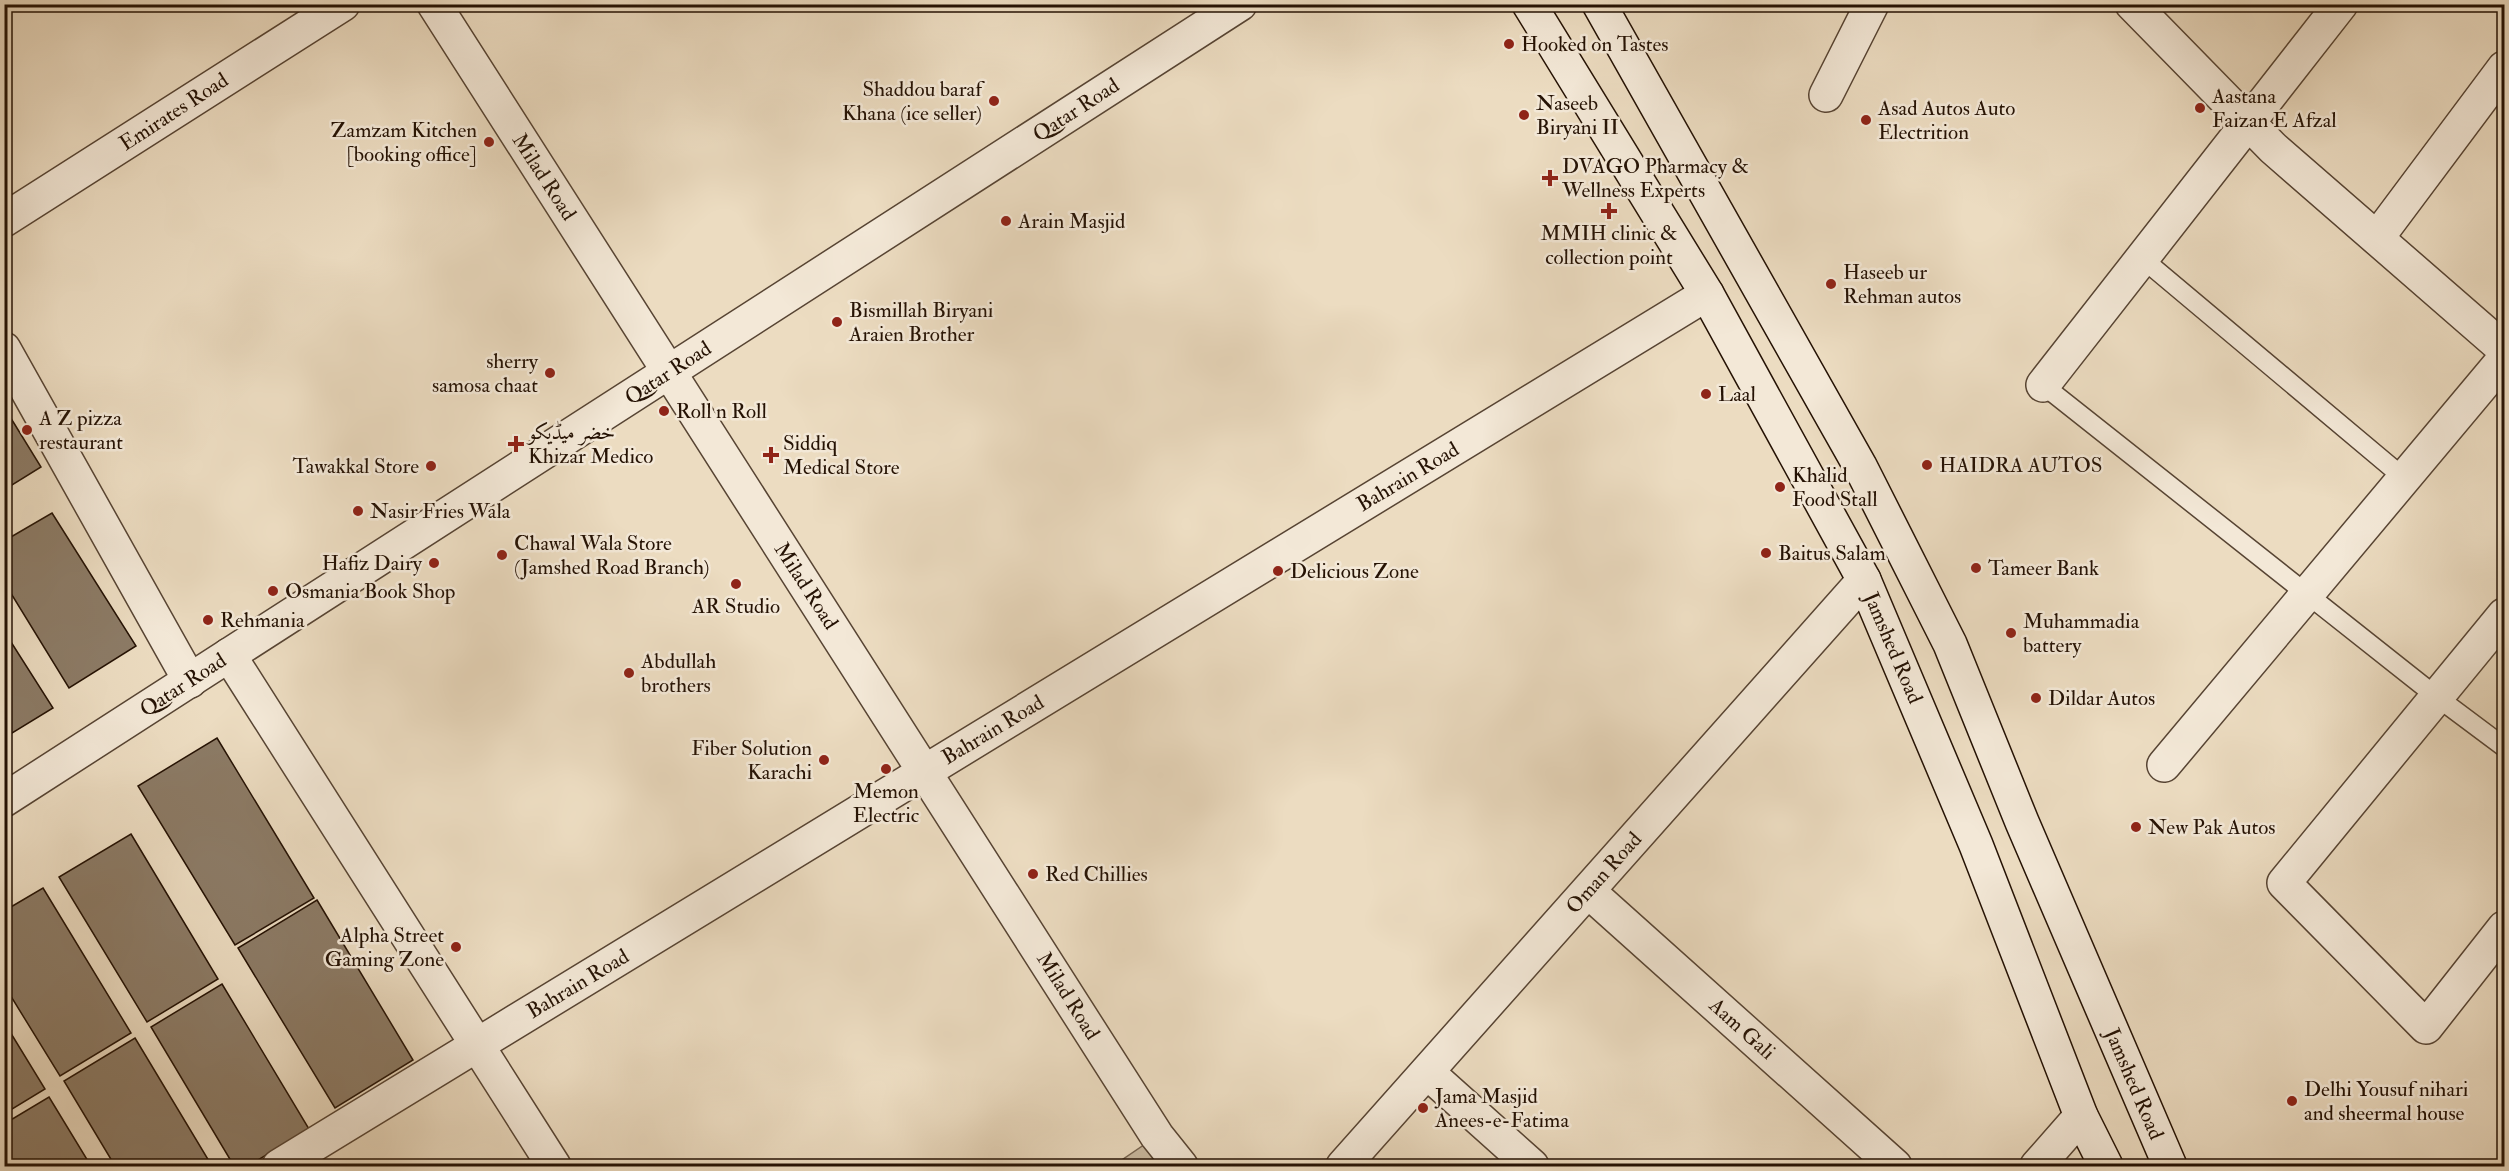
<svg xmlns="http://www.w3.org/2000/svg" width="2509" height="1171" font-family="'IM FELL Double Pica',Amiri,serif">
<style>
.park{fill:url(#park-tufts);stroke:#786652;stroke-width:1.5}
.building{fill:#8c7b66;stroke:#251204;stroke-width:1.5}
.lines{fill:none;stroke-linecap:round;stroke-linejoin:round}
.service-casing{stroke:#574433;stroke-width:21}
.minor-casing{stroke:#574433;stroke-width:36}
.secondary-casing{stroke:#251204;stroke-width:36}
.service{stroke:#f3e8d7;stroke-width:18}
.minor{stroke:#f3e8d7;stroke-width:33}
.secondary{stroke:#f3e8d7;stroke-width:33}
.poi-dot{fill:#8f2418;stroke:#f3e8d7;stroke-width:2}
.labels{text-anchor:middle;dominant-baseline:central;stroke-width:5;stroke-linejoin:round;paint-order:stroke}
.poi-label{font-size:21px;fill:#251204;stroke:#f3e8d7;text-anchor:start}
.street-label{font-size:21px;fill:#251204;stroke:#f3e8d7}
</style>
<defs>
<pattern id="park-tufts" width="24" height="20" patternUnits="userSpaceOnUse" patternTransform="scale(1.5)"><rect width="24" height="20" fill="#cabaa1"/><path d="M3 7l-1-3M5 7V3M7 7l1-3M15 17l-1-3M17 17v-4M19 17l1-3" fill="none" stroke="#ad9f89"/></pattern>
</defs>
<rect width="100%" height="100%" fill="#ecdcc1"/>
<filter id="stains"><feTurbulence type="fractalNoise" baseFrequency=".00333" numOctaves="4"/><feColorMatrix values="0 0 0 0 .2 0 0 0 0 .09 0 0 0 0 .02 0 0 0 .5 -.17"/></filter>
<radialGradient id="worn" r=".72"><stop offset=".6" stop-color="#630" stop-opacity="0"/><stop offset="1" stop-color="#630" stop-opacity=".3"/></radialGradient>
<path class="park" d="M1157 1136 1181 1166H1113Z"/>
<g class="building">
<path d="M4 407 41 467 4 490Z"/>
<path d="M52 513 136 646 69 688 4 582V541Z"/>
<path d="M4 631 53 708 4 738Z"/>
<path d="M217 738 314 898 235 945 138 786Z"/>
<path d="M131 834 218 979 147 1022 59 877Z"/>
<path d="M43 888 131 1033 60 1076 4 985V911Z"/>
<path d="M317 900 413 1060 335 1108 238 948Z"/>
<path d="M222 984 309 1129 248 1166H234L151 1027Z"/>
<path d="M4 1022 45 1089 4 1114Z"/>
<path d="M135 1038 212 1166H115L64 1081Z"/>
<path d="M49 1097 91 1166H4V1124Z"/>
</g>
<g class="lines">
<defs>
<g id="service">
<path d="M2143 259 2404 478"/>
<path d="M2043 385 2437 697 2504 747"/>
</g>
<g id="minor">
<path d="M434 4 1157 1136 1181 1166"/>
<path d="M2132 4 2273 148 2504 349"/>
<path d="M1826 95 1872 4"/>
<path d="M4 220 343 4"/>
<path d="M2377 238 2504 68"/>
<path d="M4 349 190 681"/>
<path d="M2043 385 2341 4"/>
<path d="M2504 615 2284 883 2426 1027 2504 928"/>
<path d="M229 655 554 1166"/>
<path d="M2164 765 2504 359"/>
<path d="M4 800 1240 4"/>
<path d="M1588 891 1895 1166"/>
<path d="M1427 1072 1532 1166"/>
<path d="M279 1166 1707 294"/>
<path d="M1343 1166 1864 580"/>
<path d="M2037 1166 2081 1116"/>
</g>
<g id="secondary">
<path d="M1529 4 1707 294 1864 580 1976 845 2081 1116 2106 1166"/>
<path d="M1599 4 1860 466 1950 644 2022 822 2170 1166"/>
</g>
</defs>
<use href="#service" class="service-casing"/>
<use href="#minor" class="minor-casing"/>
<use href="#secondary" class="secondary-casing"/>
<use href="#service" class="service"/>
<use href="#minor" class="minor"/>
<use href="#secondary" class="secondary"/>
</g>
<g class="poi-dot">
<circle cx="1509" cy="44" r="6"/>
<circle cx="994" cy="101" r="6"/>
<circle cx="2200" cy="108" r="6"/>
<circle cx="1524" cy="115" r="6"/>
<circle cx="1866" cy="120" r="6"/>
<circle cx="489" cy="142" r="6"/>
<path d="M1547 169h6v6h6v6h-6v6h-6v-6h-6v-6h6z"/>
<path d="M1606 202h6v6h6v6h-6v6h-6v-6h-6v-6h6z"/>
<circle cx="1006" cy="221" r="6"/>
<circle cx="1831" cy="284" r="6"/>
<circle cx="837" cy="322" r="6"/>
<circle cx="550" cy="373" r="6"/>
<circle cx="1706" cy="394" r="6"/>
<circle cx="664" cy="411" r="6"/>
<circle cx="27" cy="430" r="6"/>
<path d="M513 435h6v6h6v6h-6v6h-6v-6h-6v-6h6z"/>
<path d="M768 446h6v6h6v6h-6v6h-6v-6h-6v-6h6z"/>
<circle cx="1927" cy="465" r="6"/>
<circle cx="431" cy="466" r="6"/>
<circle cx="1780" cy="487" r="6"/>
<circle cx="358" cy="511" r="6"/>
<circle cx="1766" cy="553" r="6"/>
<circle cx="502" cy="555" r="6"/>
<circle cx="434" cy="563" r="6"/>
<circle cx="1976" cy="568" r="6"/>
<circle cx="1278" cy="571" r="6"/>
<circle cx="736" cy="584" r="6"/>
<circle cx="273" cy="591" r="6"/>
<circle cx="208" cy="620" r="6"/>
<circle cx="2011" cy="633" r="6"/>
<circle cx="629" cy="673" r="6"/>
<circle cx="2036" cy="698" r="6"/>
<circle cx="824" cy="760" r="6"/>
<circle cx="886" cy="769" r="6"/>
<circle cx="2136" cy="827" r="6"/>
<circle cx="1033" cy="874" r="6"/>
<circle cx="456" cy="947" r="6"/>
<circle cx="2292" cy="1101" r="6"/>
<circle cx="1423" cy="1108" r="6"/>
</g>
<g class="labels">
<g class="poi-label">
<text x="1521" y="44">Hooked on Tastes</text>
<text x="982" y="89" text-anchor="end">Shaddou baraf<tspan x="982" dy="24">Khana (ice seller)</tspan></text>
<text x="2212" y="96">Aastana<tspan x="2212" dy="24">Faizan E Afzal</tspan></text>
<text x="1536" y="103">Naseeb<tspan x="1536" dy="24">Biryani II</tspan></text>
<text x="1878" y="108">Asad Autos Auto<tspan x="1878" dy="24">Electrition</tspan></text>
<text x="477" y="130" text-anchor="end">Zamzam Kitchen<tspan x="477" dy="24">[booking office]</tspan></text>
<text x="1562" y="166">DVAGO Pharmacy &amp;<tspan x="1562" dy="24">Wellness Experts</tspan></text>
<text x="1018" y="221">Arain Masjid</text>
<text x="1609" y="233" text-anchor="middle">MMIH clinic &amp;<tspan x="1609" dy="24">collection point</tspan></text>
<text x="1843" y="272">Haseeb ur<tspan x="1843" dy="24">Rehman autos</tspan></text>
<text x="849" y="310">Bismillah Biryani<tspan x="849" dy="24">Araien Brother</tspan></text>
<text x="538" y="361" text-anchor="end">sherry<tspan x="538" dy="24">samosa chaat</tspan></text>
<text x="1718" y="394">Laal</text>
<text x="676" y="411">Roll n Roll</text>
<text x="39" y="418">A Z pizza<tspan x="39" dy="24">restaurant</tspan></text>
<text x="528" y="432">خضر میڈیکو<tspan x="528" dy="24">Khizar Medico</tspan></text>
<text x="783" y="443">Siddiq<tspan x="783" dy="24">Medical Store</tspan></text>
<text x="1939" y="465">HAIDRA AUTOS</text>
<text x="419" y="466" text-anchor="end">Tawakkal Store</text>
<text x="1792" y="475">Khalid<tspan x="1792" dy="24">Food Stall</tspan></text>
<text x="370" y="511">Nasir Fries Wala</text>
<text x="514" y="543">Chawal Wala Store<tspan x="514" dy="24">(Jamshed Road Branch)</tspan></text>
<text x="1778" y="553">Baitus Salam</text>
<text x="422" y="563" text-anchor="end">Hafiz Dairy</text>
<text x="1988" y="568">Tameer Bank</text>
<text x="1290" y="571">Delicious Zone</text>
<text x="285" y="591">Osmania Book Shop</text>
<text x="736" y="606" text-anchor="middle">AR Studio</text>
<text x="220" y="620">Rehmania</text>
<text x="2023" y="621">Muhammadia<tspan x="2023" dy="24">battery</tspan></text>
<text x="641" y="661">Abdullah<tspan x="641" dy="24">brothers</tspan></text>
<text x="2048" y="698">Dildar Autos</text>
<text x="812" y="748" text-anchor="end">Fiber Solution<tspan x="812" dy="24">Karachi</tspan></text>
<text x="886" y="791" text-anchor="middle">Memon<tspan x="886" dy="24">Electric</tspan></text>
<text x="2148" y="827">New Pak Autos</text>
<text x="1045" y="874">Red Chillies</text>
<text x="444" y="935" text-anchor="end">Alpha Street<tspan x="444" dy="24">Gaming Zone</tspan></text>
<text x="2304" y="1089">Delhi Yousuf nihari<tspan x="2304" dy="24">and sheermal house</tspan></text>
<text x="1435" y="1096">Jama Masjid<tspan x="1435" dy="24">Anees-e-Fatima</tspan></text>
</g>
<g class="street-label">
<text transform="translate(1076 110) rotate(-33)">Qatar Road</text>
<text transform="translate(174 112) rotate(-33)">Emirates Road</text>
<text transform="translate(544 177) rotate(57)">Milad Road</text>
<text transform="translate(668 373) rotate(-33)">Qatar Road</text>
<text transform="translate(1408 477) rotate(-31)">Bahrain Road</text>
<text transform="translate(806 586) rotate(57)">Milad Road</text>
<text transform="translate(1893 648) rotate(67)">Jamshed Road</text>
<text transform="translate(183 685) rotate(-33)">Qatar Road</text>
<text transform="translate(993 730) rotate(-31)">Bahrain Road</text>
<text transform="translate(1604 873) rotate(-48)">Oman Road</text>
<text transform="translate(578 984) rotate(-31)">Bahrain Road</text>
<text transform="translate(1068 996) rotate(58)">Milad Road</text>
<text transform="translate(1742 1029) rotate(42)">Aam Gali</text>
<text transform="translate(2134 1084) rotate(67)">Jamshed Road</text>
</g>
</g>
<rect width="2509" height="1171" fill="none" stroke="#ecdcc1" stroke-width="24"/>
<rect x="6" y="6" width="2497" height="1159" fill="none" stroke="#251204" stroke-width="3"/>
<rect x="12" y="12" width="2485" height="1147" fill="none" stroke="#251204" stroke-width="1.5"/>
<rect width="100%" height="100%" filter="url(#stains)"/>
<rect width="100%" height="100%" fill="url(#worn)"/>
</svg>
